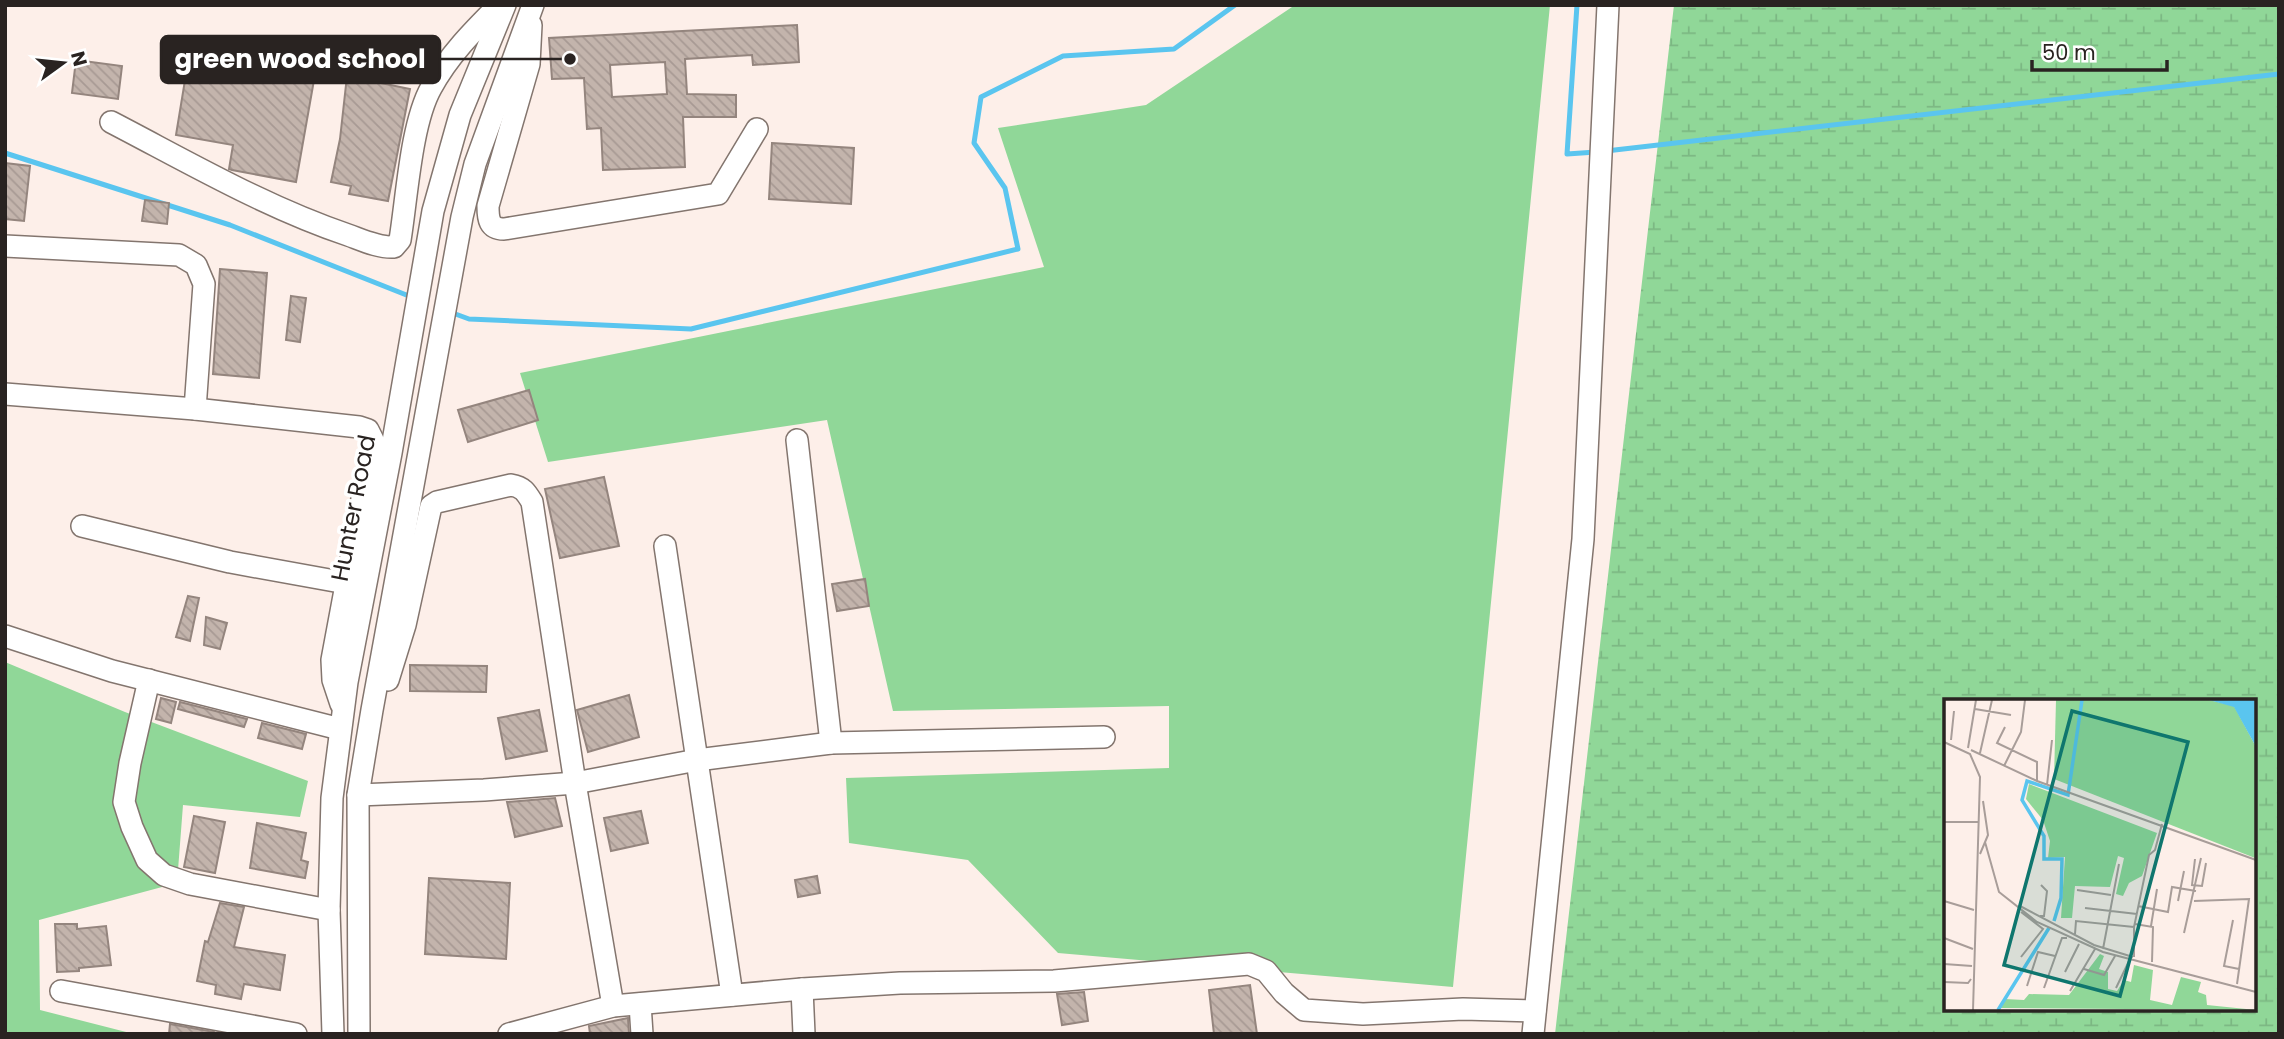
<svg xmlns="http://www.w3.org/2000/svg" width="2284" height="1039" font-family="Poppins,sans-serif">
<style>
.green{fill:#90d798}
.wetland{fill:url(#wetland-marsh);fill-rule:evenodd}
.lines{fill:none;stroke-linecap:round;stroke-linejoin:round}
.stream{stroke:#5ac5ef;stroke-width:5}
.building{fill:url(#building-back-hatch);stroke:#94857e;stroke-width:2;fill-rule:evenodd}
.minor-casing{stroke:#83756e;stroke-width:24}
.minor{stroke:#fff;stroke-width:21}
.labels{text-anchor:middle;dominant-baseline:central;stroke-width:7;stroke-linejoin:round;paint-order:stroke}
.street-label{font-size:24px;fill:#292321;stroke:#fff}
.inset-river{fill:none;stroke:#5ac5ef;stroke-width:3.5}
.inset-road{fill:none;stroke:#a89d99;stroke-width:2}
.view{fill:#0f766e;fill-opacity:0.15;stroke:#0f766e;stroke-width:3.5}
.inset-edge{fill:none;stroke:#292321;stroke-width:3.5}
.leader{fill:none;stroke:#292321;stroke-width:2.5}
.callout-dot{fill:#292321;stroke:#fff;stroke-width:2.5}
.callout{fill:#292321;stroke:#292321;stroke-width:2.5}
.callout-label{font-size:26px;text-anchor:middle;font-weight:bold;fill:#fff}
</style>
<defs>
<pattern id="wetland-marsh" width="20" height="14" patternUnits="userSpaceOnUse" patternTransform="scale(1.75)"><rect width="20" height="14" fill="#90d798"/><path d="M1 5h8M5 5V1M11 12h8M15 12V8" fill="none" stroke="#7cb883"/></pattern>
<pattern id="building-back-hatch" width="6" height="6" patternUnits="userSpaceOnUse" patternTransform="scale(1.75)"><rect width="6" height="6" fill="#c3b4ac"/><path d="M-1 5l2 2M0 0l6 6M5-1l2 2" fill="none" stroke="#a89a94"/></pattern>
</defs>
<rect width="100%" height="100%" fill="#fdefe9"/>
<g class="green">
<path d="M1295 5H1550L1453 987 1058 953 968 860 849 843 846 778 1169 768V706L893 711 827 420 548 462 520 373 1044 267 998 128 1146 105Z"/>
<path d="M5 662 125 712 308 781 300 817 183 805 177 883 39 920 40 1010 134 1034H5Z"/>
</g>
<path class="wetland" d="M1674 5H2279V1034H1555ZM1946 701H2254V1009H1946Z"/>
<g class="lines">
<g class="stream">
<path d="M1577 5 1567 154 1596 152"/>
<path d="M1606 151 2279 74"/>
<path d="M5 153 230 225 414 298"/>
<path d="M450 312 469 319 691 329 1018 249 1005 188 974 143 981 97 1063 56 1174 49 1235 5"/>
</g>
</g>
<g class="building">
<path d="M797 25 799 62 753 65 752 55 685 59 687 94 736 95V117H683L685 167 603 170 601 128 587 129 584 78 552 79 549 38ZM665 62 667 94 612 97 610 65Z"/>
<path d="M76 60 122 66 118 99 72 93Z"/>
<path d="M187 68 245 78 246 68 314 80 296 182 232 170 229 169 233 145 176 135Z"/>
<path d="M347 76 410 89 388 201 349 194 351 186 331 182 340 139Z"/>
<path d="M772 143 854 148 851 204 769 199Z"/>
<path d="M5 163 30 166 24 221 5 219Z"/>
<path d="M145 200 169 203 167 224 142 221Z"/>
<path d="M220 269 267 273 259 378 213 374Z"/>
<path d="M291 296 306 298 300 342 286 340Z"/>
<path d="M529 390 538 420 468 442 458 410Z"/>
<path d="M604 477 619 546 560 558 545 489Z"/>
<path d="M865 579 869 606 837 611 832 584Z"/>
<path d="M188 596 199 598 190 641 176 637Z"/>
<path d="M206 617 227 623 220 649 204 645Z"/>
<path d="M410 665 487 666 486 692 410 691Z"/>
<path d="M629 695 639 737 588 752 577 710Z"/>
<path d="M161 698 176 702 171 723 156 719Z"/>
<path d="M180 702 247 719 244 727 178 709Z"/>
<path d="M539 710 547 751 506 759 498 718Z"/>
<path d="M262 723 306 734 302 749 258 738Z"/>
<path d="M555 798 562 826 515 837 507 802Z"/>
<path d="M641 811 648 843 611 851 604 818Z"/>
<path d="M194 816 225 822 215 873 184 867Z"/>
<path d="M257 823 306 833 301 860 308 862 305 878 250 868Z"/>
<path d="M817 876 820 893 798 897 795 880Z"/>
<path d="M429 878 510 883 506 959 425 954Z"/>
<path d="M220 903 244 907 234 947 285 955 280 990 244 984 241 999 215 994 216 985 197 981 205 941 208 942Z"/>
<path d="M55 924H77V929L106 926 111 965 79 968V971L57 972Z"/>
<path d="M1250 985 1257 1034H1214L1209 990Z"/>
<path d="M1084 992 1088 1021 1062 1025 1057 994Z"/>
<path d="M628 1018 629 1034H590L589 1026Z"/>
<path d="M170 1024 214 1032V1034H169Z"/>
</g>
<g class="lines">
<defs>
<g id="minor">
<path d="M531 25 529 64 488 206C488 219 489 229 504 229L718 194 757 129"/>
<path d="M111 122C188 162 265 207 348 235 362 240 379 248 394 247L400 240C407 197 411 124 431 88 448 56 474 30 499 5"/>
<path d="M5 246 179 255 196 265 204 284 195 409"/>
<path d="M5 394 195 409 359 427 368 430 373 440 332 660 333 680 341 704"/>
<path d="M797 440 831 743"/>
<path d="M82 526 230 562 346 583"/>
<path d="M665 546 732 995"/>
<path d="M5 636 112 671 340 729"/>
<path d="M149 680 130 763 124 802 132 827 147 860 164 875 190 884 329 910"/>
<path d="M388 680 405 625 431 506 437 502 511 485C523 487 526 492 532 502L575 783 613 1006"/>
<path d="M358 795 484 790 575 783 697 760 831 743 1104 737"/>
<path d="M802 989 804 1034"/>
<path d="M61 991 296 1034"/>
<path d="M640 1004 642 1034"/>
<path d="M333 1034 329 910 332 798 347 682 391 453 433 211 460 115 505 5"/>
<path d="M359 1034 358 795 372 710 462 217 475 164 533 5"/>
<path d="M509 1034 613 1006 802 989 900 983 1054 981 1249 964 1266 971 1284 993 1304 1010 1363 1014 1463 1009 1535 1011"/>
<path d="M1533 1034 1583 539 1608 5"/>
</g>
</defs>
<use href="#minor" class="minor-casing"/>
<use href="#minor" class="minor"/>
</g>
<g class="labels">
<g class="street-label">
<text transform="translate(353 508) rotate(-79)">Hunter Road</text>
</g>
</g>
<g transform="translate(1944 699)">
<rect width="312" height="312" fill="#fdefe9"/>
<path d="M85 85 213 134 198 177 185 184 179 197 172 195 180 159 174 157 166 188 131 187 128 219H117L121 158 104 159 106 142 99 121 82 100ZM156 255 160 257 155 270 164 273V290L173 292 180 281 187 283 190 266 209 271 206 301 228 306 237 278 257 283 254 293 262 296 263 306 312 311 56 309 61 300 80 301 85 295 125 296Z" fill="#90d798"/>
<path d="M112 1H265L290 7 311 46V159L110 80Z" fill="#90d798"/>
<path d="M265 1H311V46L290 8Z" fill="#5ac5ef"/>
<path class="inset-river" d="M110 222 117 199 118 160H100V137L78 101 83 82 124 96 138 1M54 311 105 229"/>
<path class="inset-road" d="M31 10 67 16M61 28 53 44 93 63V82M7 41 10 12M0 43 26 55 36 78 29 311M24 49 32 1M27 51 93 82 312 161M36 54 48 1M60 67 77 33 81 1M103 86 108 41M0 123H35M41 143 55 193 93 223 159 253 312 293M36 155 44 136 39 102M251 160 248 186 258 187 262 164M133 191 167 196M0 202 30 211M234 202 240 172M250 202 305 200 293 285M76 207 150 246 189 258M194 207 224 213 228 188 252 192M141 209 193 215M96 217H100L103 192 97 186M289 221 280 267 295 270M191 225 209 228 208 263M207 227 213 190M240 234 257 159M131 235 132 222 190 228M0 239 29 250M159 250 175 165M77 258 99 230 77 213M190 258V228L205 156 211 151 218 125M0 265 28 267M140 270 160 276 171 257M121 273 135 245M0 283 24 284 27 280M83 287 94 253 111 257M100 289 118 239H123M172 289 186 260M126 292 151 250"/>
<path class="view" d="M128 12 244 43 176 297 60 266Z"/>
<rect width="312" height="312" class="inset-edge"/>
</g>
<path class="leader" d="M570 59L440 59"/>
<circle class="callout-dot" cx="570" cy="59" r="7"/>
<rect class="callout" x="161" y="36" width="279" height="47" rx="7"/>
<g class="callout-label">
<text x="300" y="68">green wood school</text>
</g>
<rect width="2284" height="1039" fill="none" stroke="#292321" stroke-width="14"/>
<g transform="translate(63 63) rotate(75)" stroke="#ffffff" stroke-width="5" paint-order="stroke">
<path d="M0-5L12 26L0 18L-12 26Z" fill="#292321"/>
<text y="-10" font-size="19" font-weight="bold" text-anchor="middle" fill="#292321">N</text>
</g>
<path d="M2032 60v10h135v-10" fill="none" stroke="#292321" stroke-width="3.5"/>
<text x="2042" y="60" font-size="21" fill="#292321" stroke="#ffffff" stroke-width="5" paint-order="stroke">50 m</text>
</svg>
